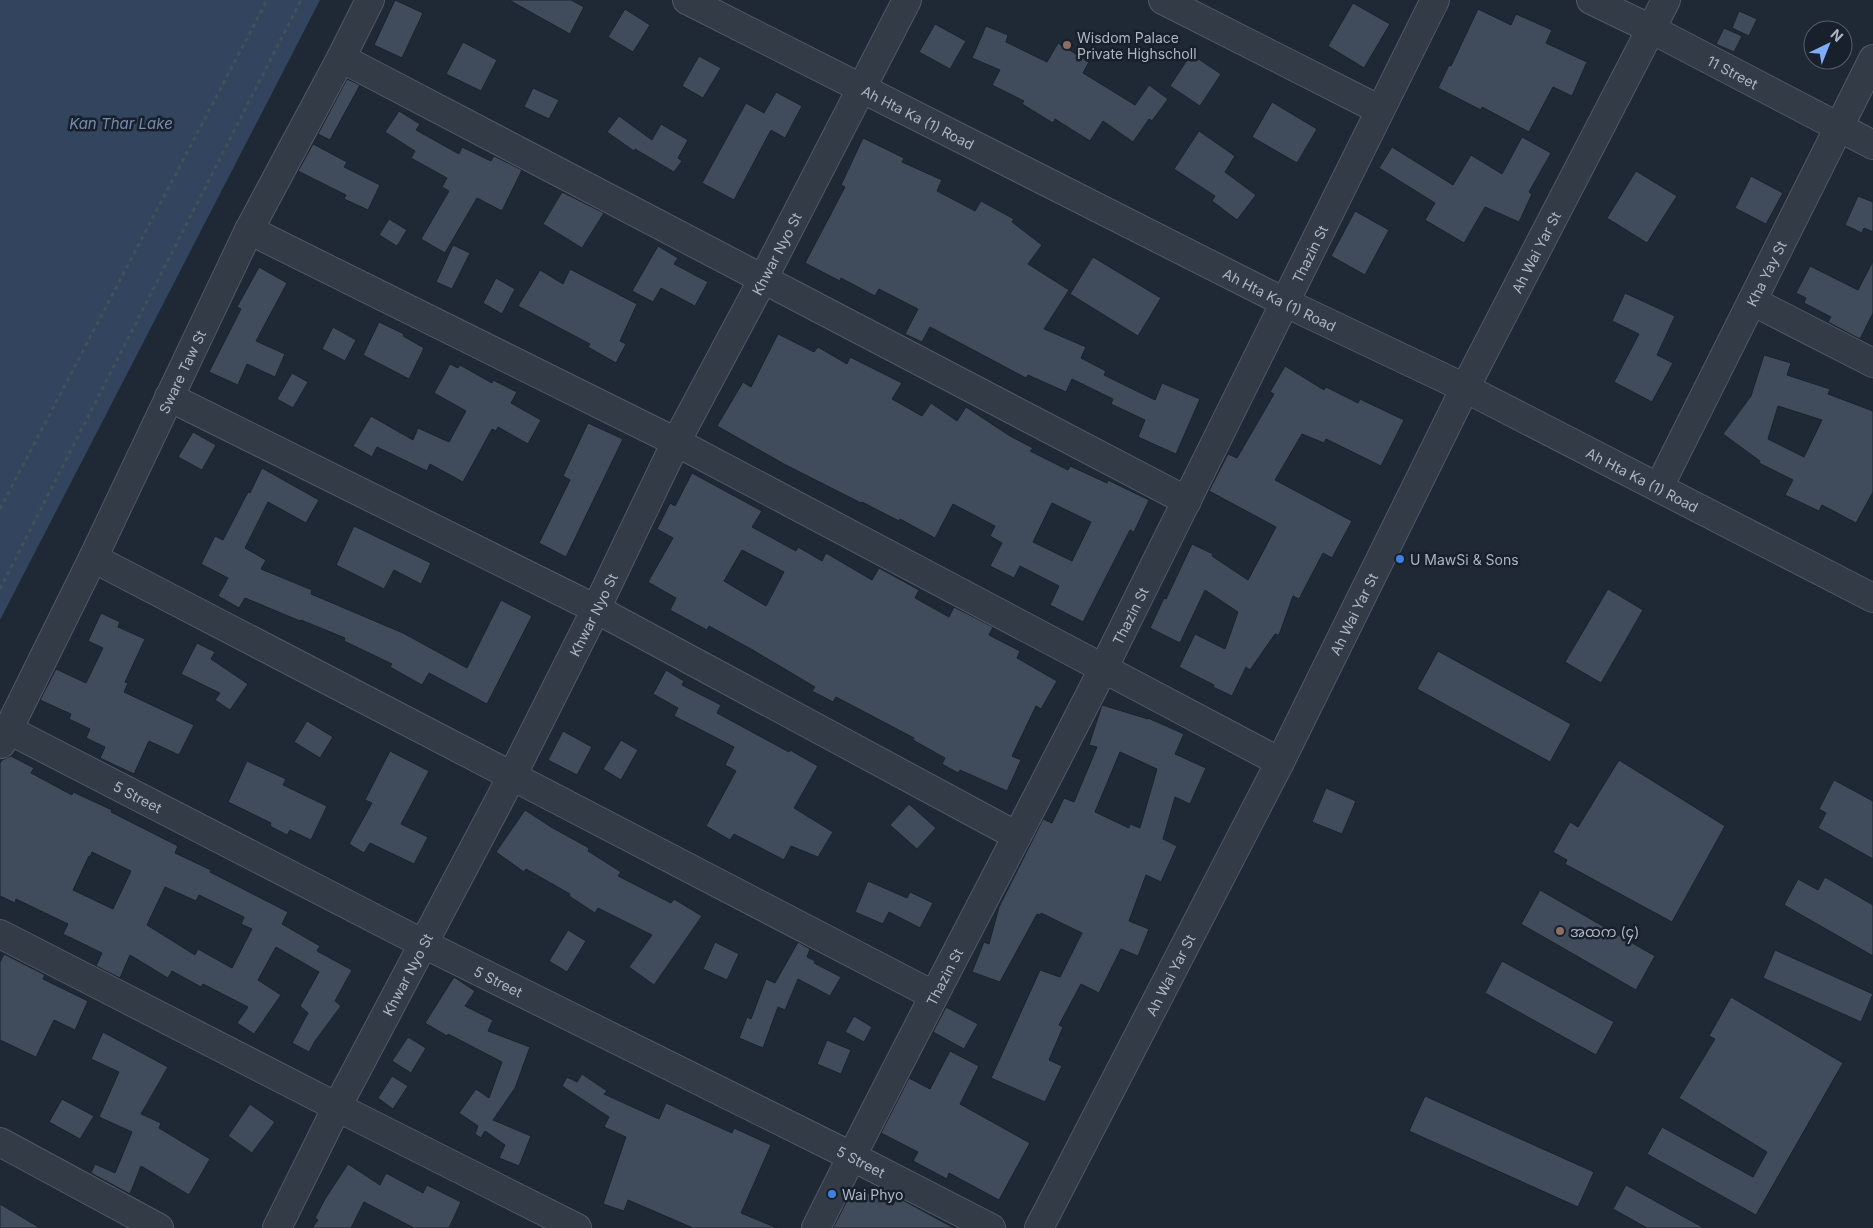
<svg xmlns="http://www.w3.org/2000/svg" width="1873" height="1228" font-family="Inter,'Noto Sans Myanmar',sans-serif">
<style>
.water{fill:#32445e}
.building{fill:#404c5c;stroke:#1a222d;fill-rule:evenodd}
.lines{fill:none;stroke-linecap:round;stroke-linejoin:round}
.minor-casing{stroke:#505965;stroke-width:30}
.path{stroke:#3f5255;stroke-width:3;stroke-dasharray:4 4;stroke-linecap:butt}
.minor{stroke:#333b47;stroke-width:28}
.education-dot{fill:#8d6e63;stroke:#18202b;stroke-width:2}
.shop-dot{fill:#3f7fe0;stroke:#18202b;stroke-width:2}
.labels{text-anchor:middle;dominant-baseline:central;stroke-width:5;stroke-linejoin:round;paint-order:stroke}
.poi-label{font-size:14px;fill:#adb6c4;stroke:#18202b;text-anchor:start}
.street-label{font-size:14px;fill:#adb6c4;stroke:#18202b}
.water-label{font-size:15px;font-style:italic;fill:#748cad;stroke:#18202b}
</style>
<rect width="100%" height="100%" fill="#1f2936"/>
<path class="water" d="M0 0H320L0 620Z"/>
<g class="building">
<path d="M395 0 423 13 402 58 374 45Z"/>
<path d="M509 0H571L584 7 570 34Z"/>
<path d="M1353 3 1390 24 1364 68 1328 46Z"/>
<path d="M625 9 650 25 633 52 608 37Z"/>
<path d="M1478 9 1511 25 1516 14 1552 30 1546 43 1587 62 1572 96 1553 87 1529 132 1482 107 1481 110 1438 88 1449 65 1451 66Z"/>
<path d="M1739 11 1757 19 1749 36 1732 28Z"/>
<path d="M935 24 966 41 950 69 919 52Z"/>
<path d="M986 26 1008 35 1006 42 1047 62 1058 43 1089 62 1083 73 1135 105 1149 85 1168 99 1152 121 1149 119 1133 142 1103 121 1090 141 1055 119 1053 123 1022 104 1024 101 992 85 1000 70 972 58Z"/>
<path d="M1724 28 1742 36 1734 52 1716 44Z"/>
<path d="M463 42 497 60 481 91 446 74Z"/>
<path d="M1191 54 1221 74 1200 106 1170 86Z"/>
<path d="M699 56 721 68 703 98 682 86Z"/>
<path d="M347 79 360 85 330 140 318 134Z"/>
<path d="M533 88 559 100 549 119 524 107Z"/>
<path d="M776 92 802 106 785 138 771 130 734 200 702 183 746 103 764 113Z"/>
<path d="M1272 102 1317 129 1297 163 1252 137Z"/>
<path d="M399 111 420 124 416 130 459 154 462 147 491 161 494 156 522 170 502 211 477 198 445 253 421 239 449 191 442 187 447 178 411 158 415 151 385 132Z"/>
<path d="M619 116 652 140 661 124 688 140 678 158 682 161 674 172 635 149 634 151 607 132Z"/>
<path d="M1199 131 1235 156 1225 172 1256 195 1237 220 1212 201 1215 196 1174 169Z"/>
<path d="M1522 137 1551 153 1529 192 1532 194 1519 222 1485 207 1464 243 1425 220 1435 203 1379 168 1392 147 1453 185 1471 155 1502 174Z"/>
<path d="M863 138 904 158 902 162 942 180 937 191 975 211 981 201 1014 219 1012 222 1042 245 1028 264 1069 290 1044 329 1086 347 1081 358 1106 371 1104 375 1155 400 1162 383 1200 399 1176 454 1138 437 1145 420 1111 404 1113 399 1072 379 1066 392 1028 375 1026 378 930 327 922 342 905 334 918 309 879 289 875 296 841 278 840 281 805 263 845 187 841 185Z"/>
<path d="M313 144 347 162 344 167 380 185 368 210 344 199 346 195 298 171Z"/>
<path d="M1636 171 1677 196 1647 243 1607 218Z"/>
<path d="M1751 176 1783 193 1766 224 1735 208Z"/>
<path d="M562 192 604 213 582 248 543 224Z"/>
<path d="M1858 196 1873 202V232L1864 228 1862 233 1845 225Z"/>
<path d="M1355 211 1389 230 1365 275 1331 256Z"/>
<path d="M389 219 407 230 397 246 379 235Z"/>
<path d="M453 245 470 253 452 289 436 282Z"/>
<path d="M658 246 678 258 674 264 708 282 695 306 661 288 653 302 632 291Z"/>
<path d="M1093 257 1161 298 1138 336 1070 294Z"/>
<path d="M1873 261V313L1860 339 1828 322 1831 317 1804 303 1806 298 1796 293 1810 266 1858 290Z"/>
<path d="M259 267 287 283 256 341 285 354 275 377 247 364 238 385 209 372 241 309 237 307Z"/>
<path d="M570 269 637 304 620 341 626 344 616 363 588 347 590 344 518 306 540 270 563 284Z"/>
<path d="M496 278 515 289 502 314 483 303Z"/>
<path d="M1625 293 1675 316 1657 355 1673 363 1652 402 1614 382 1639 334 1612 321Z"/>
<path d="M379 322 404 334 403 336 424 348 409 379 363 355Z"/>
<path d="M333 327 356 340 345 361 322 349Z"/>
<path d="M778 334 814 352 818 347 847 364 850 357 902 383 892 399 922 416 931 403 957 421 966 407 1010 436 1033 448 1030 451 1068 470 1070 466 1107 483 1108 480 1149 500 1134 532 1130 530 1083 622 1050 605 1059 586 1020 566 1014 578 990 566 1002 543 990 536 995 526 953 504 935 538 900 519 899 521 862 502 861 503 784 464 717 426 743 382 751 387ZM1052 503 1091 522 1072 561 1033 542Z"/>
<path d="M1764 355 1791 363 1787 375 1830 389 1828 394 1873 411V492L1856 523 1822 505 1819 511 1785 495 1793 480 1759 463 1760 461 1723 434 1751 396ZM1778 406 1822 420 1804 457 1768 439Z"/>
<path d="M450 364 458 368 460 365 492 383 493 380 517 392 511 403 541 420 528 444 498 427 496 431 492 429 463 482 430 464 427 471 377 447 372 457 353 446 371 416 413 440 418 428 449 442 466 411 434 393Z"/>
<path d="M1285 366 1324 390 1326 387 1358 403 1360 399 1404 420 1381 466 1326 439 1324 443 1302 434 1275 480 1352 521 1332 558 1323 553 1299 599 1293 596 1279 635 1275 634 1250 670 1246 667 1232 696 1213 687 1214 685 1179 667 1195 634 1225 649 1238 612 1205 590 1180 643 1150 628 1164 598 1166 599 1192 544 1213 554 1212 556 1248 580 1276 527 1209 491 1228 454 1237 458 1274 394 1270 392Z"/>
<path d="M292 373 308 382 293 408 277 399Z"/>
<path d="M588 423 623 439 566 557 539 543 570 480 563 476Z"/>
<path d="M193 432 216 445 202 470 178 457Z"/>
<path d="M262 468 319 500 306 523 268 502 245 548 266 560 261 569 312 590 311 594 403 633 467 668 501 600 532 616 487 704 429 673 422 685 390 667 392 664 344 641 345 638 301 620 300 621 245 598 239 608 218 596 228 578 201 564 215 536 223 540 248 492 250 493Z"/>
<path d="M692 473 762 511 752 527 796 551 798 547 822 561 826 553 872 580 879 568 919 590 915 598 949 617 954 607 993 627 989 635 1020 651 1017 658 1057 681 1041 709 1036 706 1012 756 1021 760 1007 791 960 770 958 773 942 764 945 758 913 740 914 738 836 697 833 702 812 691 815 687 751 649 709 626 707 630 670 610 676 598 648 582 673 538 657 529 670 503 675 506ZM742 550 784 572 766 606 724 581Z"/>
<path d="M354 526 431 563 421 584 394 570 384 589 336 565Z"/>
<path d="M1608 589 1643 610 1601 683 1565 662Z"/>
<path d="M101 613 120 622 118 627 145 639 125 682 128 683 124 692 194 725 179 755 149 741 134 774 100 758 105 747 86 738 90 729 69 719 71 714 40 700 56 669 86 683 103 648 88 641Z"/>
<path d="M197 643 215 652 211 659 248 684 230 710 215 700 220 693 181 674Z"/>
<path d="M1438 651 1571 724 1550 762 1417 689Z"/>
<path d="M666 670 684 681 682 685 721 705 717 713 789 752 790 750 818 766 794 808 833 832 818 857 791 846 784 860 734 834 730 840 706 826 736 771 725 765 734 747 674 716 678 708 653 694Z"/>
<path d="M1102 705 1148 719V718L1184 734 1175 754 1206 768 1190 804 1175 797 1163 839 1177 846 1161 882 1146 875 1129 921 1149 929 1138 956 1121 949 1099 993 1081 984 1059 1025 1063 1027 1049 1060 1062 1066 1045 1102 991 1078 1040 970 1060 977 1082 933 1041 913 1040 915 1037 914 1000 982 972 972 984 942 989 944 999 907 1043 819 1052 823 1064 798 1074 802 1097 747 1089 745ZM1120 752 1157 769 1140 828 1130 824 1129 828 1095 812Z"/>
<path d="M307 721 333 737 320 758 294 742Z"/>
<path d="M563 731 592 747 577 775 548 760Z"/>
<path d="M621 740 638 750 621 780 603 769Z"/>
<path d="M390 751 429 771 401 824 428 837 414 864 370 843 364 853 349 844 372 803 365 800Z"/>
<path d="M11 756 34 768 31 773 72 795 73 792 112 810 111 812 178 846 175 853 211 870 210 872 288 912 282 924 320 946 317 951 352 970 335 1001 341 1006 315 1041 309 1052 292 1043 308 1013 300 1006 319 972 276 947 258 980 281 995 254 1034 237 1023 248 1007 203 984 201 987 172 971 168 978 130 955 120 978 96 966 102 953 63 934 68 924 16 899 15 903 0 896V763L2 760ZM92 852 131 871 113 909 73 890 89 856 90 857ZM165 887 196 901 199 895 244 917 241 924 252 929 232 968 198 949 195 955 147 925Z"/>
<path d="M1619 760 1725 826 1672 922 1565 864 1567 860 1553 852 1570 822 1578 827Z"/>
<path d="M247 761 286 779 283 785 327 806 311 840 290 830 287 835 270 826 271 823 228 802Z"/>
<path d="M1834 780 1873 801V859L1818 828 1826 813 1819 809Z"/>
<path d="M1326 788 1356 801 1342 834 1312 822Z"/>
<path d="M909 804 936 828 917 849 890 825Z"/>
<path d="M525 810 551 827 589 848 588 851 621 872 618 876 671 903 674 899 702 916 654 985 629 967 652 935 598 908 595 913 569 896 570 894 526 869 524 872 496 852Z"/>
<path d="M1825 877 1873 905V956L1784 905 1798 879 1818 890Z"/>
<path d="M868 881 907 898 910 892 933 903 920 928 889 912 883 924 855 912Z"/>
<path d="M1540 890 1655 956 1636 990 1521 924Z"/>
<path d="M568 930 586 941 567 972 549 961Z"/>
<path d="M715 942 739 954 727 980 703 969Z"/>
<path d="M798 942 810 949 807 957 815 961 814 963 841 977 830 996 798 979 785 1010 778 1007 763 1048 739 1038 747 1017 751 1019 766 979 775 983Z"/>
<path d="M1775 950 1873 994 1861 1022 1763 978Z"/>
<path d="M4 954 45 975 43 979 88 1001 75 1030 54 1020 36 1057 0 1040V962Z"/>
<path d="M1502 961 1614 1022 1596 1055 1485 993Z"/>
<path d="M454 977 475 991 465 1006 493 1020 488 1031 530 1047 515 1088 493 1120 531 1136 519 1166 499 1158 505 1145 485 1131 481 1138 475 1134 478 1126 459 1113 476 1089 489 1098 502 1062 448 1034 447 1036 425 1023Z"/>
<path d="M1731 997 1843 1063 1756 1215 1647 1154 1662 1127 1753 1177 1767 1152 1679 1098 1715 1039 1709 1036Z"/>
<path d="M946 1007 978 1024 964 1049 933 1032Z"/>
<path d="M854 1016 872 1027 864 1042 845 1032Z"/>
<path d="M103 1032 168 1067 141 1114 161 1123 159 1128 210 1159 189 1195 141 1166 130 1194 91 1173 95 1164 115 1173 132 1132 99 1117 119 1072 91 1059Z"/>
<path d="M408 1037 426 1048 411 1073 392 1061Z"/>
<path d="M827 1040 851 1050 841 1074 817 1064Z"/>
<path d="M950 1051 979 1066 960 1104 1030 1143 999 1200 949 1173 947 1179 913 1161 918 1152 881 1133 909 1078 930 1089Z"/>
<path d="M582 1074 607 1091 604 1094 659 1119 666 1103 732 1133 734 1128 771 1145 741 1213 777 1228H693L628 1200 624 1211 603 1204 626 1137 604 1127 609 1117 562 1086 567 1077 577 1082Z"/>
<path d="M392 1076 408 1086 393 1109 378 1098Z"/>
<path d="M1425 1096 1594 1172 1578 1207 1409 1131Z"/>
<path d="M62 1099 94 1116 80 1139 49 1122Z"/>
<path d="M250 1104 275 1122 252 1153 228 1136Z"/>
<path d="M348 1164 380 1185 386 1173 423 1193 427 1185 461 1202 449 1228H414L364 1202 351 1228H312L318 1220 315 1218 325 1199Z"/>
<path d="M1626 1185 1704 1228H1647L1613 1209Z"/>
<path d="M854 1187 893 1205 897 1197 954 1228H833Z"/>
<path d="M0 1204 40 1228H0Z"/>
</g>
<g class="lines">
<defs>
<g id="minor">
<path id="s1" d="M687 0 1286 303 1465 388 1873 598"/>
<path d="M1163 0 1380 110"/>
<path id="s2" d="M1591 0 1651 29 1873 145"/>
<path d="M341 58 1187 501"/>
<path d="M249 230 676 442 1280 762"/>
<path d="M1752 301 1873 363"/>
<path d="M169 397 596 609 1017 836"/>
<path id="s3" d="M1659 487 1873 59"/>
<path d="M93 558 933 995"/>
<path id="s4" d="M9 730 422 943 851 1156 991 1228"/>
<path id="s5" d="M1 744 93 558 249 230 341 58 370 0"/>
<path d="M0 934 337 1107 577 1228"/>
<path d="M0 1142 159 1228"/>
<path id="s6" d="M277 1228 337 1107 512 776 596 609 676 442 763 279 907 0"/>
<path id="s7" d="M816 1228C909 1040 1008 856 1103 669 1215 447 1324 223 1435 0"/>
<path id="s8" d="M1039 1228 1280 762 1465 388 1666 0"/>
</g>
</defs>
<use href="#minor" class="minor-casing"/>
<g class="path">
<path d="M0 509 267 0"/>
<path d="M0 589 301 0"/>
</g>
<use href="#minor" class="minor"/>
</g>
<g class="education-dot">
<circle cx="1067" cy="45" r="5"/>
<circle cx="1560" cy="931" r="5"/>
</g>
<g class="shop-dot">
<circle cx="1400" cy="559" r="5"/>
<circle cx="832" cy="1194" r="5"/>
</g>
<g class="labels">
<g class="poi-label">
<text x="1077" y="37">Wisdom Palace<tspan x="1077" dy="16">Private Highscholl</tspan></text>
<text x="1410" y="559">U MawSi &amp; Sons</text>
<text x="1570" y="931">အထက (၄)</text>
<text x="842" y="1194">Wai Phyo</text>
</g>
<g class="street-label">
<text stroke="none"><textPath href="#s2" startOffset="159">11 Street</textPath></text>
<text stroke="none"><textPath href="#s1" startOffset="259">Ah Hta Ka (1) Road</textPath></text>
<text stroke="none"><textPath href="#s8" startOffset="1095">Ah Wai Yar St</textPath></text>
<text stroke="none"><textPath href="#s6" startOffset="1095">Khwar Nyo St</textPath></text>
<text stroke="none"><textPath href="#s7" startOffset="1092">Thazin St</textPath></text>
<text stroke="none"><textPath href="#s3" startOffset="239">Kha Yay St</textPath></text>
<text stroke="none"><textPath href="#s1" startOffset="664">Ah Hta Ka (1) Road</textPath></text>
<text stroke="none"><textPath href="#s5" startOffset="414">Sware Taw St</textPath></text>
<text stroke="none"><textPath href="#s1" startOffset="1069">Ah Hta Ka (1) Road</textPath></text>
<text stroke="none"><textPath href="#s6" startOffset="690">Khwar Nyo St</textPath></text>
<text stroke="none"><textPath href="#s8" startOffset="690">Ah Wai Yar St</textPath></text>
<text stroke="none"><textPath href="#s7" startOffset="688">Thazin St</textPath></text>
<text stroke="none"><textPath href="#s4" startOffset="145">5 Street</textPath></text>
<text stroke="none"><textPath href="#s6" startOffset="285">Khwar Nyo St</textPath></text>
<text stroke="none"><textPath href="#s8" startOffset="285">Ah Wai Yar St</textPath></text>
<text stroke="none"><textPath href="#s7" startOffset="282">Thazin St</textPath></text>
<text stroke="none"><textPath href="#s4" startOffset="550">5 Street</textPath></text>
<text stroke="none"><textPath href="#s4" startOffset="955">5 Street</textPath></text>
</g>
<g class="water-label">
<text x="121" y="123">Kan Thar Lake</text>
</g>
</g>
<g transform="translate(1828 45) rotate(43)"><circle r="24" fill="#18202b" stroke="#545c68"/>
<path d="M0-4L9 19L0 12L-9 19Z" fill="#7eacf8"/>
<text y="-8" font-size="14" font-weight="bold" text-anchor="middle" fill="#adb6c4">N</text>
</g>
</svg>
